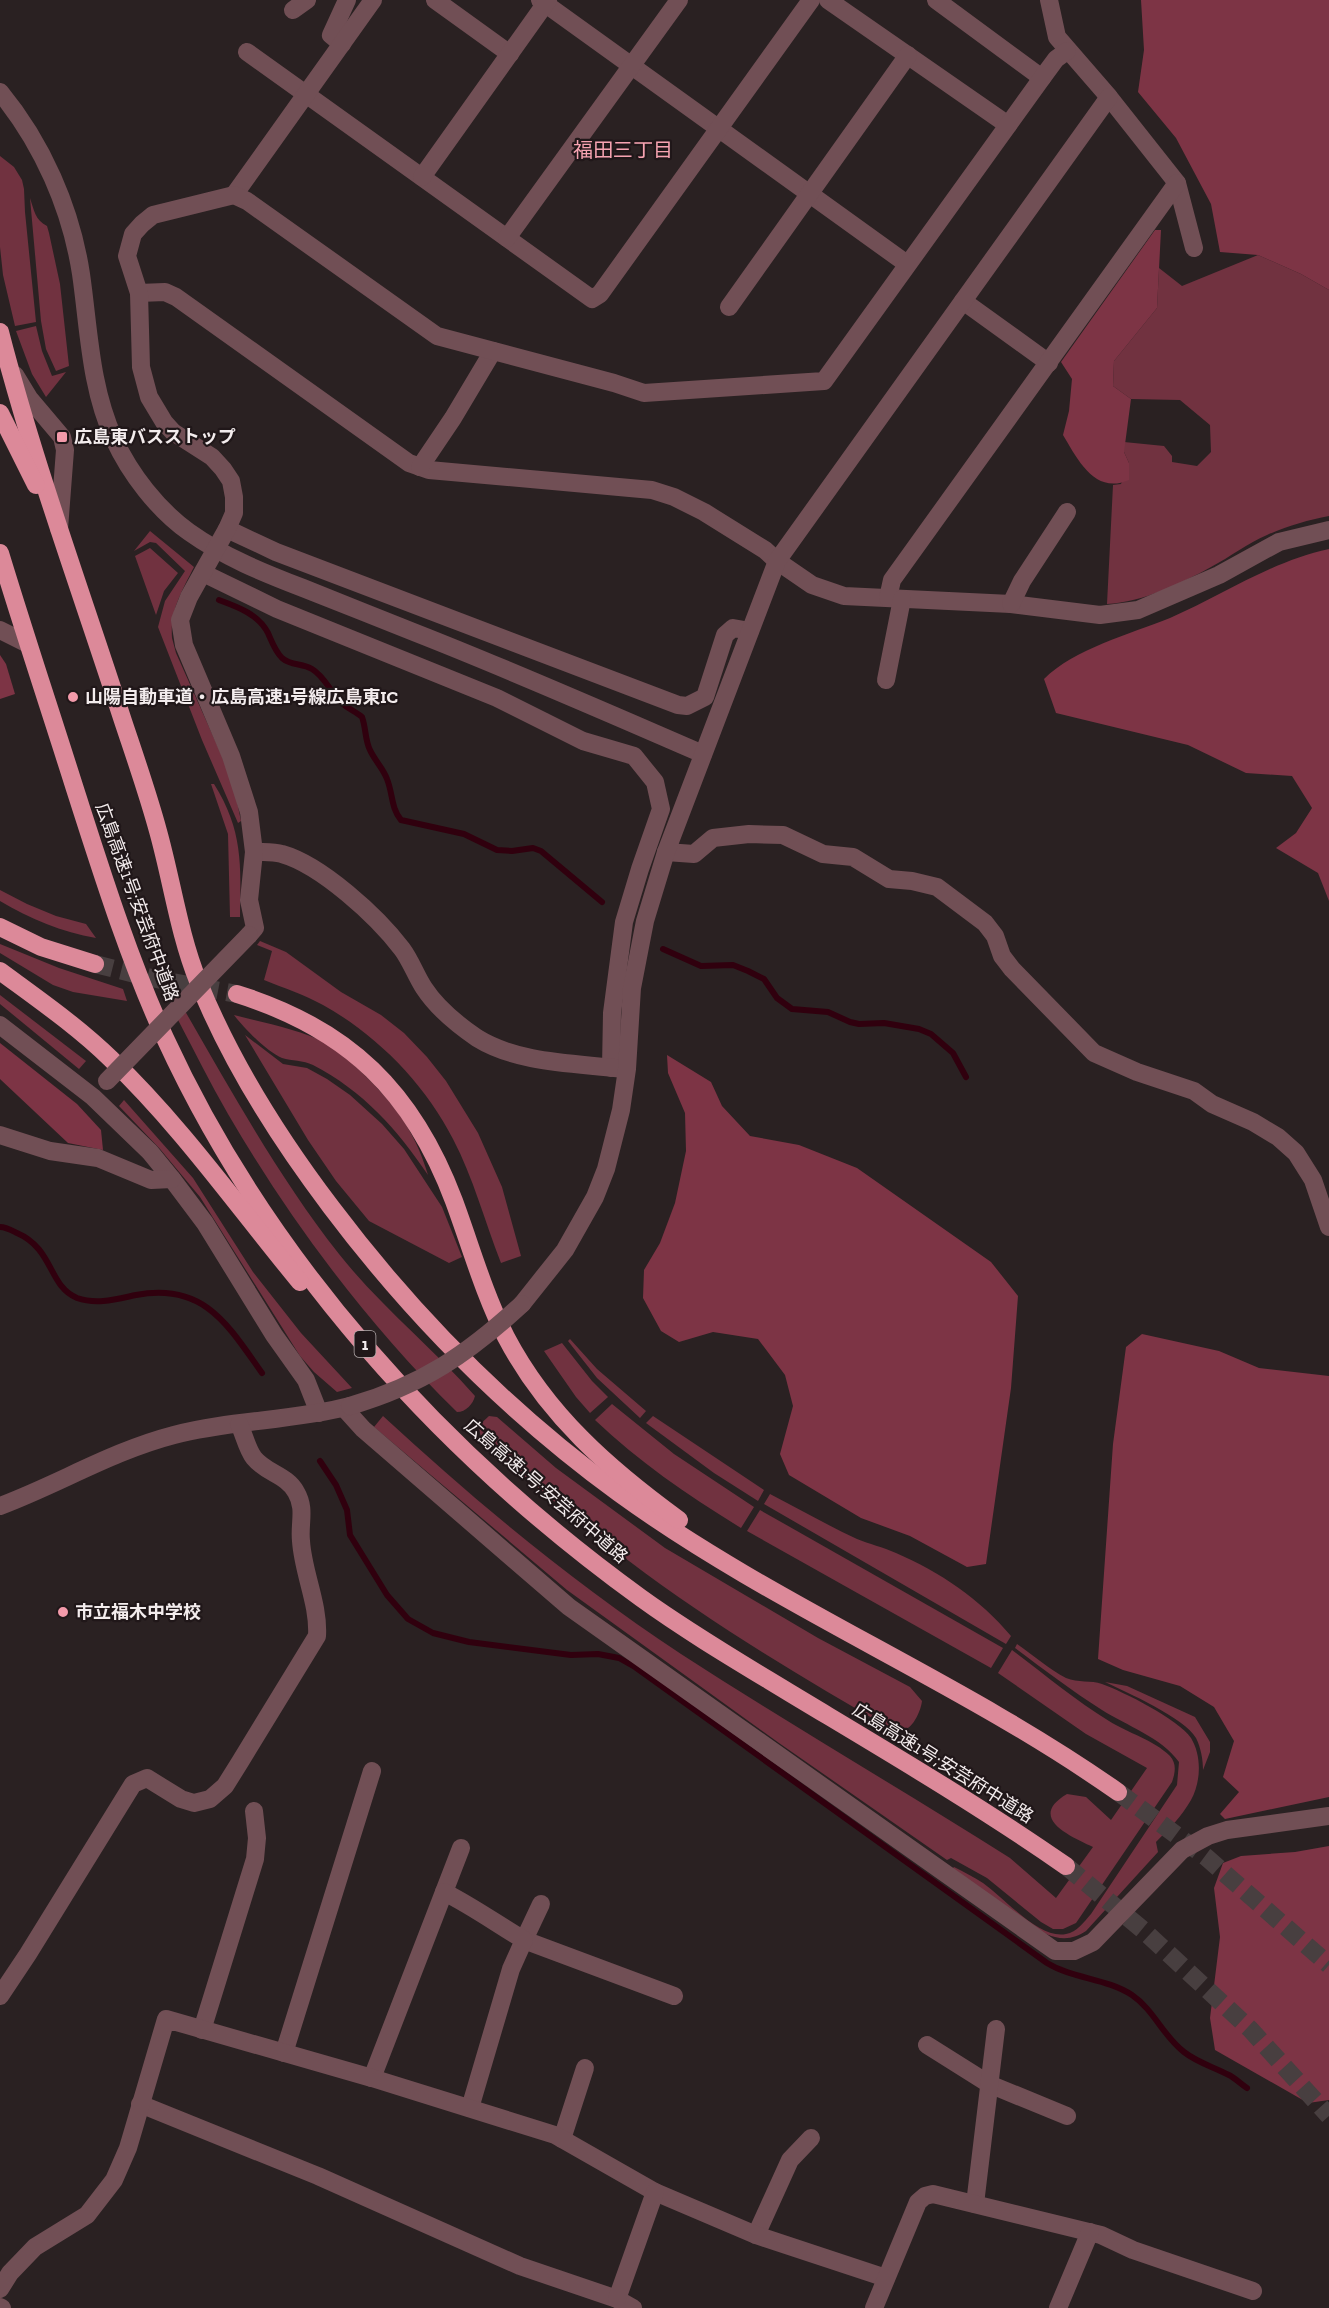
<svg xmlns="http://www.w3.org/2000/svg" width="1329" height="2308" font-family="'Zilla Slab','Noto Sans JP',serif">
<style>
.green{fill:#713240}
.forest{fill:#7d3445}
.lines{fill:none;stroke-linecap:round;stroke-linejoin:round}
.stream{stroke:#30000e;stroke-width:6}
.highway-tunnel{stroke:#483f40;stroke-width:18;stroke-dasharray:18 9;stroke-linecap:butt}
.minor{stroke:#714f55;stroke-width:18}
.highway{stroke:#dc8999;stroke-width:18}
.minor-bridge{stroke:#714f55;stroke-width:18}
.poi-dot{fill:#f39aaa;stroke:#201719;stroke-width:2}
.labels{text-anchor:middle;dominant-baseline:central;stroke-width:4.5;stroke-linejoin:round;paint-order:stroke}
.shield{fill:#201719;stroke:#b4acad;stroke-width:1.5}
.shield-label{font-size:16px;font-weight:bold;fill:#f3eced}
.poi-label{font-size:18px;font-weight:bold;fill:#f3eced;stroke:#201719;text-anchor:start}
.street-label{font-size:18px;fill:#f3eced;stroke:#201719}
.neighbourhood-label{font-size:20px;fill:#f6a3b1;stroke:#201719}
</style>
<rect width="100%" height="100%" fill="#2a2122"/>
<g class="green">
<path d="M0 156 14 167 22 180 24 189 25 212 36 322 15 326 3 275 0 247Z"/>
<path d="M30 198C34 210 35 220 47 226L49 233 60 284 69 366 56 371 46 349 41 321Z"/>
<path d="M1258 255 1301 274 1329 290V516C1308 520 1287 526 1267 535 1248 543 1230 557 1211 567 1180 584 1143 602 1107 604L1113 485 1121 484 1129 463 1124 452V442L1164 446 1172 456V462L1197 466 1211 452 1210 425 1180 400 1131 399 1113 386 1114 361 1157 308 1159 268 1182 286Z"/>
<path d="M36 326 42 351 52 376 66 372 46 397 32 374 16 331Z"/>
<path d="M150 531 194 567C182 591 170 610 172 638L176 653 222 756 235 792 241 821 238 823 202 740 158 627 165 601 185 571 156 543 150 542 134 551Z"/>
<path d="M150 548 178 573 164 591 156 615 135 556Z"/>
<path d="M211 784H214C243 830 241 865 240 917H230L228 834Z"/>
<path d="M0 890 27 904 56 916 86 924 96 938C62 932 30 919 0 901Z"/>
<path d="M260 941 286 952 341 992 381 1015 404 1033 427 1057 446 1081 478 1133 502 1187 521 1256 501 1263C485 1222 473 1177 453 1139 425 1084 377 1035 323 1005 305 995 284 988 264 980L272 951 257 945Z"/>
<path d="M0 944 59 968 123 989 127 1001 73 992 53 985 0 953Z"/>
<path d="M0 995 86 1061 79 1069 0 1004Z"/>
<path d="M185 1011C233 1094 280 1179 339 1254 380 1306 432 1347 475 1396 473 1404 466 1412 457 1412 368 1325 291 1222 228 1114 210 1083 194 1050 177 1018Z"/>
<path d="M234 1015C265 1023 298 1029 327 1043 337 1048 347 1058 355 1066 391 1100 414 1127 428 1175 397 1129 363 1091 313 1065 303 1060 292 1061 282 1058 267 1052 243 1027 234 1015Z"/>
<path d="M245 1035 283 1064 307 1068 327 1079 350 1095 382 1124 404 1149 442 1207 462 1257 449 1263 369 1221 336 1181 308 1140Z"/>
<path d="M124 1100 193 1178 253 1272 301 1333 352 1388 337 1392 314 1372 300 1356 200 1197 160 1149 119 1106Z"/>
<path d="M570 1339 597 1369 646 1411 640 1418 597 1378 568 1341Z"/>
<path d="M562 1343 592 1381 608 1397 590 1413 576 1397 544 1351Z"/>
<path d="M612 1404 674 1454 754 1507 741 1528C689 1496 639 1462 595 1420Z"/>
<path d="M383 1416C476 1502 575 1584 681 1654 789 1724 901 1789 1010 1858L1056 1898 1093 1847C1072 1837 1026 1818 1067 1794L1086 1797 1111 1820 1147 1768 1086 1734 998 1673 1012 1650C1044 1674 1075 1700 1109 1721 1128 1733 1154 1740 1170 1756 1177 1764 1175 1773 1172 1782L1076 1923 1063 1929H1053L1041 1922 987 1878 951 1858 947 1860 779 1743 567 1590 374 1427Z"/>
<path d="M489 1416 497 1417 556 1468 665 1548 818 1638 910 1687 922 1701C921 1710 914 1727 904 1730 900 1731 897 1730 893 1730 803 1678 712 1624 629 1561 578 1523 530 1481 482 1439 477 1427 480 1424 489 1416Z"/>
<path d="M653 1416 764 1490 758 1501 714 1473 646 1423Z"/>
<path d="M770 1494C799 1509 827 1525 857 1539 869 1544 883 1547 896 1553 940 1572 980 1599 1011 1636L1006 1644 764 1504Z"/>
<path d="M760 1510 1003 1648 991 1668 747 1531Z"/>
<path d="M1017 1644C1033 1655 1049 1669 1066 1678 1078 1683 1091 1680 1102 1684 1124 1692 1178 1719 1191 1738 1202 1756 1201 1782 1191 1800 1182 1816 1169 1829 1156 1842L1158 1852 1086 1931C1077 1937 1067 1940 1055 1937 1032 1933 974 1884 952 1869L954 1867C964 1872 974 1877 983 1883 1003 1897 1040 1940 1066 1934 1077 1932 1084 1922 1091 1914L1177 1785 1179 1762C1161 1737 1127 1726 1102 1710 1072 1691 1043 1669 1015 1648Z"/>
<path d="M1105 1682 1127 1686 1195 1717 1210 1742V1752L1203 1770C1203 1760 1201 1748 1196 1738 1185 1718 1126 1692 1105 1682Z"/>
</g>
<g class="forest">
<path d="M1141 0H1329V290L1301 274 1258 255 1220 252 1211 204 1176 138 1138 92 1144 50Z"/>
<path d="M1155 230H1161L1157 308 1114 361 1113 386 1131 399 1124 452 1129 463V480C1095 495 1078 460 1063 435L1069 411 1072 379 1061 362Z"/>
<path d="M1329 549V901L1318 873 1276 848 1296 833 1312 808 1292 776 1246 773 1188 745 1056 713 1044 679C1074 649 1130 634 1170 618 1223 595 1272 561 1329 549Z"/>
<path d="M0 655 6 664 15 694 0 699Z"/>
<path d="M0 1043 77 1104 101 1130 103 1150 68 1143 0 1079Z"/>
<path d="M667 1055 711 1082 722 1106 750 1136 799 1145 857 1168 991 1262 1018 1296 1011 1388 986 1564 967 1567 910 1536 861 1518 789 1475 780 1454 793 1406 785 1375 758 1339 713 1332 679 1342 661 1331 643 1298 644 1270 660 1243 675 1203 686 1151 685 1113 668 1073Z"/>
<path d="M1142 1334 1219 1351 1259 1368 1329 1376V1797L1225 1819 1220 1814 1239 1792 1223 1777 1234 1741 1214 1707 1180 1686 1123 1670 1098 1659 1113 1444 1126 1347Z"/>
<path d="M1329 1846V2100L1308 2103 1215 2050 1210 2018 1220 1937 1214 1888 1223 1863 1241 1856 1295 1852Z"/>
</g>
<g class="lines">
<g class="stream">
<path d="M219 600C238 607 258 614 268 633 272 642 275 651 282 658 291 666 302 663 312 669 324 676 330 691 340 701 346 708 355 711 362 717 366 728 365 740 370 750 375 761 383 768 387 779 393 794 391 808 401 820L464 834 497 850 512 851 533 848 541 851 602 902"/>
<path d="M663 949 701 966 733 965 748 971 764 979 777 998 792 1009 828 1012 850 1022 859 1024 884 1023 919 1029 931 1034 953 1053 966 1077"/>
<path d="M0 1227C6 1227 11 1230 17 1233 54 1249 48 1286 77 1298 97 1305 117 1299 136 1295 204 1282 228 1325 262 1373"/>
<path d="M320 1461 336 1485 347 1510 350 1535 387 1595 408 1619 433 1633 469 1642 571 1655 598 1654 619 1658 635 1667 1047 1963C1073 1979 1106 1978 1132 1995 1154 2010 1163 2036 1184 2052 1198 2063 1214 2067 1229 2075 1235 2078 1241 2084 1247 2088"/>
</g>
<g class="highway-tunnel">
<path d="M95 964 151 978 237 994"/>
<path d="M1118 1792 1206 1857 1329 1965"/>
<path d="M1066 1866 1143 1930 1250 2029 1329 2116"/>
</g>
<g class="minor">
<path d="M435 0 510 54"/>
<path d="M540 0 907 264"/>
<path d="M828 0 1008 125"/>
<path d="M936 0 1042 78"/>
<path d="M1049 0 1057 37 1109 97 1177 183 1194 248"/>
<path d="M293 10 307 0"/>
<path d="M342 44 331 35 347 0"/>
<path d="M247 52 592 299 600 294 811 0"/>
<path d="M0 92C42 143 71 208 81 274 89 329 90 387 114 439 130 474 158 510 189 532 224 557 264 573 303 588 341 603 378 618 416 633 513 671 608 713 703 754"/>
<path d="M422 177 548 0"/>
<path d="M234 195 373 0"/>
<path d="M507 238 679 0"/>
<path d="M139 293 165 292 176 297 409 463 429 470 652 490 674 497 704 512 765 550 777 561 812 585 844 596 1011 604 1100 615 1138 610 1219 575 1279 542 1329 530"/>
<path d="M963 301 1049 363"/>
<path d="M729 307 908 55"/>
<path d="M15 375 29 398 62 437 65 450 59 529"/>
<path d="M420 467 453 418 493 351"/>
<path d="M227 529 276 552 678 705 687 706 705 697 725 635 733 628 750 631"/>
<path d="M203 573 277 609 497 698 583 741 634 756 655 782 661 809 640 869 624 922 612 1013 611 1068"/>
<path d="M888 598 892 580 1177 183"/>
<path d="M1011 604 1022 581 1067 512"/>
<path d="M0 630 28 644"/>
<path d="M886 680 902 599"/>
<path d="M254 852C263 852 273 851 282 854 321 865 377 916 402 949 411 961 416 976 424 988 437 1008 458 1025 477 1038 519 1064 576 1063 623 1069"/>
<path d="M666 852 694 854 713 838 749 834 783 835 823 854 853 857 889 879 912 881 937 887 985 923 995 936 1002 956 1012 969 1094 1053 1137 1072 1194 1091 1212 1104 1253 1122 1278 1137 1296 1153 1313 1180 1329 1227"/>
<path d="M249 935 255 928 249 900 254 852 249 812 231 756 184 645 180 620 189 597 227 529 234 513V497L231 481 223 469 212 457 173 432 164 422 149 397 141 367 139 293 127 256 133 234 142 224 153 215 234 195 247 201 437 336 614 383 644 393 824 381 1042 78 1056 59 1067 51"/>
<path d="M0 1025 93 1097 150 1152 172 1179 205 1223 274 1335 306 1380 319 1413"/>
<path d="M0 1135 50 1151 98 1158 151 1180 172 1179"/>
<path d="M522 1304 565 1250 595 1197 606 1169 621 1110 627 1069 632 988 645 921 666 852 777 561 1109 97"/>
<path d="M344 1408 363 1429 569 1607 1055 1951H1074L1093 1942 1182 1850 1208 1836 1227 1830 1329 1816"/>
<path d="M0 1506C59 1484 112 1451 174 1435 231 1420 292 1421 350 1406"/>
<path d="M444 1892 461 1848"/>
<path d="M541 1904 524 1940 674 1996"/>
<path d="M0 1996 28 1954 133 1784 147 1778 181 1799 194 1803 210 1799 225 1786 240 1762 317 1636C319 1604 303 1573 301 1541 299 1523 306 1509 296 1492 287 1475 266 1473 254 1458 247 1449 244 1434 239 1424"/>
<path d="M202 2030 255 1859 257 1838 254 1811"/>
<path d="M927 2045 989 2084 1067 2116"/>
<path d="M284 2053 372 1771"/>
<path d="M372 2078 444 1892C472 1906 497 1924 524 1940L511 1969 470 2108"/>
<path d="M140 2104 318 2176 520 2266 617 2299 633 2308"/>
<path d="M562 2139 585 2068"/>
<path d="M975 2204 996 2029"/>
<path d="M756 2235 790 2160 811 2138"/>
<path d="M0 2289 10 2273 35 2247 87 2215 114 2180 128 2148 166 2019 372 2078 555 2135 655 2192 756 2235 886 2278"/>
<path d="M617 2299 655 2192"/>
<path d="M0 2307 2 2308"/>
<path d="M874 2308 918 2202 925 2196 933 2194 1101 2235 1133 2250 1253 2291"/>
<path d="M1058 2308 1090 2232"/>
</g>
<g class="highway">
<path d="M0 332C34 464 81 591 123 721 135 757 148 794 158 831 172 881 179 934 198 981 231 1063 278 1137 331 1207 413 1316 508 1412 619 1493 776 1607 959 1680 1118 1792"/>
<path d="M0 413 36 485"/>
<path d="M0 553C24 632 50 710 75 789 102 873 128 957 165 1038 268 1262 442 1454 641 1598 688 1632 739 1662 790 1693 883 1749 977 1804 1066 1866"/>
<path d="M0 927 41 947 95 964"/>
<path d="M0 971C38 999 77 1026 111 1059 182 1127 238 1207 300 1282"/>
<path d="M237 994C349 1029 413 1092 454 1201 471 1247 484 1294 506 1337 547 1415 609 1469 679 1520"/>
</g>
<g class="minor-bridge">
<path d="M107 1081 249 935"/>
<path d="M350 1406C422 1385 468 1354 522 1304"/>
</g>
</g>
<g class="poi-dot">
<rect x="56" y="431" width="12" height="12" rx="3"/>
<circle cx="73" cy="697" r="6"/>
<circle cx="63" cy="1612" r="6"/>
</g>
<g class="labels">
<rect class="shield" x="354.5" y="1331" width="21" height="26" rx="4.5"/>
<g class="shield-label">
<text x="365" y="1344">1</text>
</g>
<g class="poi-label">
<text x="74" y="437">広島東バスストップ</text>
<text x="85" y="697">山陽自動車道・広島高速1号線広島東IC</text>
<text x="75" y="1612">市立福木中学校</text>
</g>
<g class="street-label">
<text transform="translate(137 902) rotate(70)">広島高速1号;安芸府中道路</text>
<text transform="translate(546 1491) rotate(41)">広島高速1号;安芸府中道路</text>
<text transform="translate(943 1763) rotate(32)">広島高速1号;安芸府中道路</text>
</g>
<g class="neighbourhood-label">
<text x="623" y="150">福田三丁目</text>
</g>
</g>
</svg>
